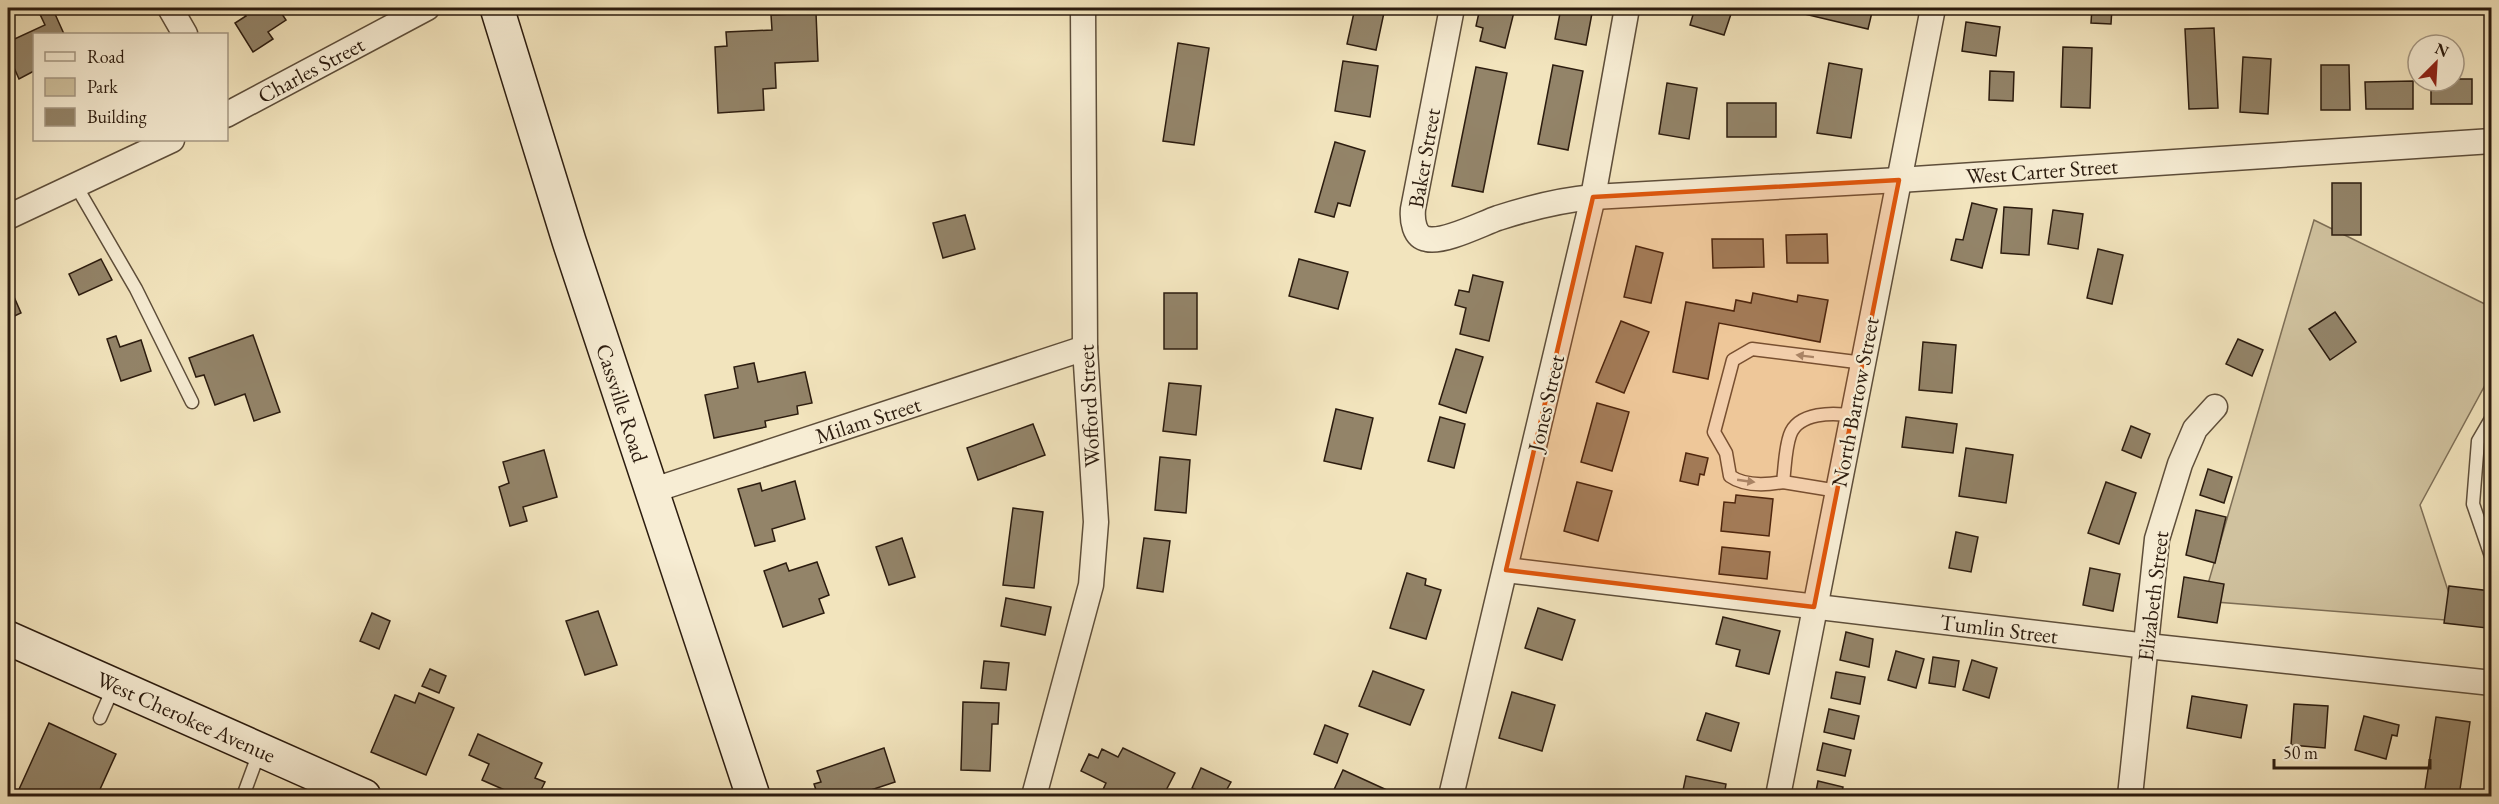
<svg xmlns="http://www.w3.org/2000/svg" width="2499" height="804" font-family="'EB Garamond',serif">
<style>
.green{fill:#d0c29f;stroke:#7e6f57;stroke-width:1.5}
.building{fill:#938469;stroke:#2c1c0f;stroke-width:1.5}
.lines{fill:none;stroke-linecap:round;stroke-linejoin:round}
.service-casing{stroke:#5e4e3a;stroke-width:15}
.minor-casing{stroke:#5e4e3a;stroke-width:27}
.secondary-casing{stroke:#2c1c0f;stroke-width:36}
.service{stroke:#f7edd4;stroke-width:12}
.minor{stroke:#f7edd4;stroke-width:24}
.secondary{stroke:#f7edd4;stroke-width:33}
.oneway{fill:#9c8f7b}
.marked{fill:#df560c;fill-opacity:0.2;stroke:#df560c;stroke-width:4.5;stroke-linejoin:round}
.labels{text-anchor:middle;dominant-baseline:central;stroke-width:4.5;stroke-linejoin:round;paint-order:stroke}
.street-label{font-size:22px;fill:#2c1c0f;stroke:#f7edd4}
</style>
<rect width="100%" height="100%" fill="#f2e4bd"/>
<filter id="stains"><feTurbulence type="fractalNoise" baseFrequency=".00333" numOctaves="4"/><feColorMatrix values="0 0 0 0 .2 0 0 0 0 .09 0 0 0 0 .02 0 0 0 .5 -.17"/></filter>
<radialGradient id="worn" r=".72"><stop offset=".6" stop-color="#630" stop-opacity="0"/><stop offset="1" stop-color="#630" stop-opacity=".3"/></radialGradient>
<path class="green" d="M2314 220 2491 307V374L2420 505 2458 621 2203 601Z"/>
<g class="building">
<path d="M37 8H69L55 14 64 34H34V71L19 79 8 54V42L45 25Z"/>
<path d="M240 8H278L286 20 268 32 273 39 253 52 235 23 246 16Z"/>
<path d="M1355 8H1385L1376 50 1347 44Z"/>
<path d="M1480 8H1515L1505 48 1480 41 1483 28 1476 26Z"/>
<path d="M1561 8H1593L1586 45 1555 39Z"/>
<path d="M1695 8H1733L1724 35 1690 25Z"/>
<path d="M1801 8H1873L1868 29 1800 13Z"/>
<path d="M2092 8H2112L2111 24 2091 23Z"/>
<path d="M816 13 818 61 775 63 776 88 763 89 764 110 718 113 715 47 727 46 726 32 772 30 771 15Z"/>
<path d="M1966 22 2000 27 1996 56 1962 51Z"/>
<path d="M2214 28 2218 108 2189 109 2185 29Z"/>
<path d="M1178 43 1209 48 1194 145 1163 141Z"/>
<path d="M2063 47 2092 48 2090 108 2061 107Z"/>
<path d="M2243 57 2271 59 2268 114 2240 112Z"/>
<path d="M1343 61 1378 66 1370 117 1335 111Z"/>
<path d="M1829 63 1862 69 1851 138 1817 133Z"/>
<path d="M1553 65 1583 71 1568 150 1538 144Z"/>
<path d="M2321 65H2349L2350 110H2321Z"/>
<path d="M1476 67 1507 73 1483 192 1452 186Z"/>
<path d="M1990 71 2014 72 2013 101 1989 100Z"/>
<path d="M2454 79H2472V104H2431V81H2454Z"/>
<path d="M2413 81V109H2366L2365 82Z"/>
<path d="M1667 83 1697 88 1689 139 1659 134Z"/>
<rect x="1727" y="103" width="49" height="34"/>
<path d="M1335 142 1365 151 1350 206 1338 203 1334 217 1315 212Z"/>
<rect x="2332" y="183" width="29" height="52"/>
<path d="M1972 203 1997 209 1982 268 1951 260 1956 239 1963 240Z"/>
<path d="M2004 207 2032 209 2029 255 2001 253Z"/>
<path d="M2053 210 2083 214 2078 249 2048 244Z"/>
<path d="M965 215 975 249 943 258 933 223Z"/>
<path d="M1827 234 1828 263H1787L1786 235Z"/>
<path d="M1712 239H1763L1764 267 1713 268Z"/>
<path d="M1636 246 1663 253 1651 303 1624 297Z"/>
<path d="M2098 249 2123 255 2112 304 2087 298Z"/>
<path d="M101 259 112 280 79 295 69 274Z"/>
<path d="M1299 259 1348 272 1338 309 1289 296Z"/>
<path d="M1473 275 1503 282 1489 341 1460 334 1466 308 1455 305 1459 290 1469 292Z"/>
<path d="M8 283 21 313 8 319Z"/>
<rect x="1164" y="293" width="33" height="56"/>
<path d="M1753 293 1797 302 1798 295 1828 300 1820 342 1719 323 1708 379 1673 372 1686 302 1734 311 1736 300 1751 303Z"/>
<path d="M2335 312 2356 342 2330 360 2309 329Z"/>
<path d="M1621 321 1649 332 1624 393 1596 382Z"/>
<path d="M253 335 280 412 254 421 245 394 215 405 204 375 196 377 189 358Z"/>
<path d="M116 336 120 347 141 340 151 371 121 381 107 339Z"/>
<path d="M2238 339 2263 350 2252 376 2226 364Z"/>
<path d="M1923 342 1956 345 1952 393 1919 390Z"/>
<path d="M1456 349 1483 357 1466 413 1439 404Z"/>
<path d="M754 363 758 382 805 372 812 403 797 406 798 414 765 421 766 427 714 438 705 395 738 388 734 367Z"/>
<path d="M1169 383 1201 386 1196 435 1163 431Z"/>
<path d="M1597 403 1629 412 1612 471 1581 462Z"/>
<path d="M1336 409 1373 418 1361 469 1324 461Z"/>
<path d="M1440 417 1465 424 1454 468 1428 461Z"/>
<path d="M1906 417 1957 424 1953 453 1902 447Z"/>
<path d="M1033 424 1045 455 978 480 967 448Z"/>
<path d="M2131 426 2150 434 2141 458 2122 450Z"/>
<path d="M1966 448 2013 455 2006 503 1959 496Z"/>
<path d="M544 450 557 497 523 507 527 521 510 526 499 487 509 483 503 462Z"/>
<path d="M1686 453 1708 458 1704 475 1700 474 1698 485 1680 481Z"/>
<path d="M1160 457 1190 460 1186 513 1155 510Z"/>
<path d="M2208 469 2232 477 2224 503 2200 495Z"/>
<path d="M795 481 805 519 772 529 775 541 755 546 738 489 760 483 762 491Z"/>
<path d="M1577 482 1612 491 1598 541 1564 531Z"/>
<path d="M2106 482 2136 493 2119 544 2088 533Z"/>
<path d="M1736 495 1773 499 1769 536 1721 531 1724 502 1735 503Z"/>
<path d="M1013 508 1043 512 1034 588 1003 585Z"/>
<path d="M2196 510 2226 517 2215 563 2186 555Z"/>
<path d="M1956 532 1978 537 1971 572 1949 568Z"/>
<path d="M902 538 915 577 889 585 876 547Z"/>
<path d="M1144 538 1170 541 1163 592 1137 588Z"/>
<path d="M1722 547 1770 552 1767 579 1719 574Z"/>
<path d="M817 562 829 595 819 599 824 613 783 627 764 571 786 563 789 571Z"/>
<path d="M2090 568 2120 574 2113 611 2083 605Z"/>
<path d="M1407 573 1426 579 1425 585 1441 590 1426 639 1390 628Z"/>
<path d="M2184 577 2224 584 2217 623 2178 617Z"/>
<path d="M2449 586 2491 591 2487 628 2444 623Z"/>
<path d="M1006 598 1051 607 1045 635 1001 626Z"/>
<path d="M1538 608 1575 620 1562 660 1525 648Z"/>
<path d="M598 611 617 665 585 675 566 621Z"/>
<path d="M372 613 390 621 379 649 360 641Z"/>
<path d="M1723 617 1780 631 1769 674 1736 666 1740 650 1716 644Z"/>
<path d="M1846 632 1873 639 1869 667 1840 660Z"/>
<path d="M1896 651 1924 659 1916 688 1888 680Z"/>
<path d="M1933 657 1959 661 1955 687 1929 683Z"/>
<path d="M1972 660 1997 668 1989 698 1963 690Z"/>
<path d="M984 661 1009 663 1006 690 981 688Z"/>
<path d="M430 669 446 676 439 693 422 686Z"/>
<path d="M1373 671 1424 690 1410 725 1359 706Z"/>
<path d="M1836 672 1865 677 1860 704 1831 698Z"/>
<path d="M1512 692 1555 705 1542 751 1499 738Z"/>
<path d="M419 693 454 708 426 775 371 752 395 695 415 703Z"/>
<path d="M2192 696 2247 705 2241 738 2187 728Z"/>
<path d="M963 702 999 703 998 724H992L990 771 961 770Z"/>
<path d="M2294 704 2328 706 2325 748 2291 745Z"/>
<path d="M1829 709 1859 716 1854 739 1824 732Z"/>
<path d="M1706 713 1739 723 1731 751 1697 740Z"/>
<path d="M2364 716 2399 725 2397 736 2392 735 2386 759 2355 750Z"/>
<path d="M2436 717 2470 722 2459 796H2424Z"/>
<path d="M49 723 116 754 97 796H16Z"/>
<path d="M1325 725 1348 734 1337 763 1314 754Z"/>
<path d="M478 734 542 763 535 778 545 782 538 796H518L482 780 489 764 469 755Z"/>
<path d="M1823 743 1851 750 1845 776 1817 770Z"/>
<path d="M884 748 895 782 853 796H818L814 784 821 782 817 771Z"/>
<path d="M1123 748 1175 773 1163 796H1100L1106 783 1081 771 1089 754 1098 758 1102 749 1118 757Z"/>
<path d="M1201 768 1231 782 1223 796H1211L1192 788Z"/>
<path d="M1343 770 1400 796H1337L1332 794Z"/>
<path d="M1686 776 1726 784 1724 796 1682 795Z"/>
<path d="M1818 781 1843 787 1841 796H1815Z"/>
<path d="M653 791 664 796H650Z"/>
</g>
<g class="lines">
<defs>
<g id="service">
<path d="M75 184 136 289 192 402"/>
<path d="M1853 416C1834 412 1798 412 1790 435 1785 449 1785 467 1783 482 1766 485 1744 486 1730 476L1726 453 1714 432 1733 360 1752 349 1864 363"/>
<path d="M2492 417 2478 441 2473 504 2492 559"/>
<path d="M1783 482 1838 491"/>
<path d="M100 718 114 686"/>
<path d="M243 796 260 750"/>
</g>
<g id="minor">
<path d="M170 8 185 34"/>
<path d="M1452 8 1413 209C1412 220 1414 237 1427 239 1444 243 1481 224 1498 218 1529 208 1561 200 1593 197L1899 180 2492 141"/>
<path d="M226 115 427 8"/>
<path d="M8 217 172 140"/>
<path d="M651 491 1085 348"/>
<path d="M1506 570 2147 646 2492 683"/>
<path d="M1034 796 1091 585 1096 522 1085 348 1083 8"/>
<path d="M1451 796 1593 197 1627 8"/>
<path d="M1778 796 1933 8"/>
<path d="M2130 796 2157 539 2180 464 2195 429 2215 407"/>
</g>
<g id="secondary">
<path d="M497 8 569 241 753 796"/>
<path d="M8 638 364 796"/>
</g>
</defs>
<use href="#service" class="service-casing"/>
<use href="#minor" class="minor-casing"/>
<use href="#secondary" class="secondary-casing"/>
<use href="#service" class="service"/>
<use href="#minor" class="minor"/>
<use href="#secondary" class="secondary"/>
</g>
<defs><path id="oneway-solid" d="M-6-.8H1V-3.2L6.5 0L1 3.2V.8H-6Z" transform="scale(1.5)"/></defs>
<g class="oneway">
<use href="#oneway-solid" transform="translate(1805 356) rotate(-173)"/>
<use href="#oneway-solid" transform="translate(1746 481) rotate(8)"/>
</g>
<path class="marked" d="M1899 180 1814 607 1506 570 1593 197Z"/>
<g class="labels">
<g class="street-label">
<text transform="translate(311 70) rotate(-28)">Charles Street</text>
<text transform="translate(1424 158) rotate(-80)">Baker Street</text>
<text transform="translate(2042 171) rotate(-4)">West Carter Street</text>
<text transform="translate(1855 402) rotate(-79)">North Bartow Street</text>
<text transform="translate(622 403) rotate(72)">Cassville Road</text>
<text transform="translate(1546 403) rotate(-77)">Jones Street</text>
<text transform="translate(1089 406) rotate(-93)">Wofford Street</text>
<text transform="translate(868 420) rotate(-18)">Milam Street</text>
<text transform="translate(2153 596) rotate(-83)">Elizabeth Street</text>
<text transform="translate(1999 629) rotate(7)">Tumlin Street</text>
<text transform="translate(186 717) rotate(24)">West Cherokee Avenue</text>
</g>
</g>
<rect width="2499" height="804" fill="none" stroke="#f2e4bd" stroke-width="30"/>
<rect x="9" y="9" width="2481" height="786" fill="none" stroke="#2c1c0f" stroke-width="3"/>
<rect x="15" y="15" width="2469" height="774" fill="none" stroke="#2c1c0f" stroke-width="1.5"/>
<rect x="33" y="33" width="195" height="108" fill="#f7edd4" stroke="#a69985" stroke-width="1.5"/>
<rect x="45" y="52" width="30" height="9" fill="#f7edd4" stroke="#a69985" stroke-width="1.5"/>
<text x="87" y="63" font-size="18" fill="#2c1c0f">Road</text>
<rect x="45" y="78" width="30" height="18" fill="#d0c29f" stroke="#a69985" stroke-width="1.5"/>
<text x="87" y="93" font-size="18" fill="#2c1c0f">Park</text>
<rect x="45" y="108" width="30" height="18" fill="#938469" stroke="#a69985" stroke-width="1.5"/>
<text x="87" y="123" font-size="18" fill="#2c1c0f">Building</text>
<g transform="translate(2436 63) rotate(24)"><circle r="28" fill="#f7edd4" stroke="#a69985" stroke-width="1.5"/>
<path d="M0-4.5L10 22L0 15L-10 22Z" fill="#8f2418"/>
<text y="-9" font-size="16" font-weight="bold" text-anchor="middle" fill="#2c1c0f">N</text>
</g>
<path d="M2274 759v9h156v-9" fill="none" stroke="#2c1c0f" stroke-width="3"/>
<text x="2283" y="759" font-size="18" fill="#2c1c0f" stroke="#f7edd4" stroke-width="4.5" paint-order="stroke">50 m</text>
<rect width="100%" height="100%" filter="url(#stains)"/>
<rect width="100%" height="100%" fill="url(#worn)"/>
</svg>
